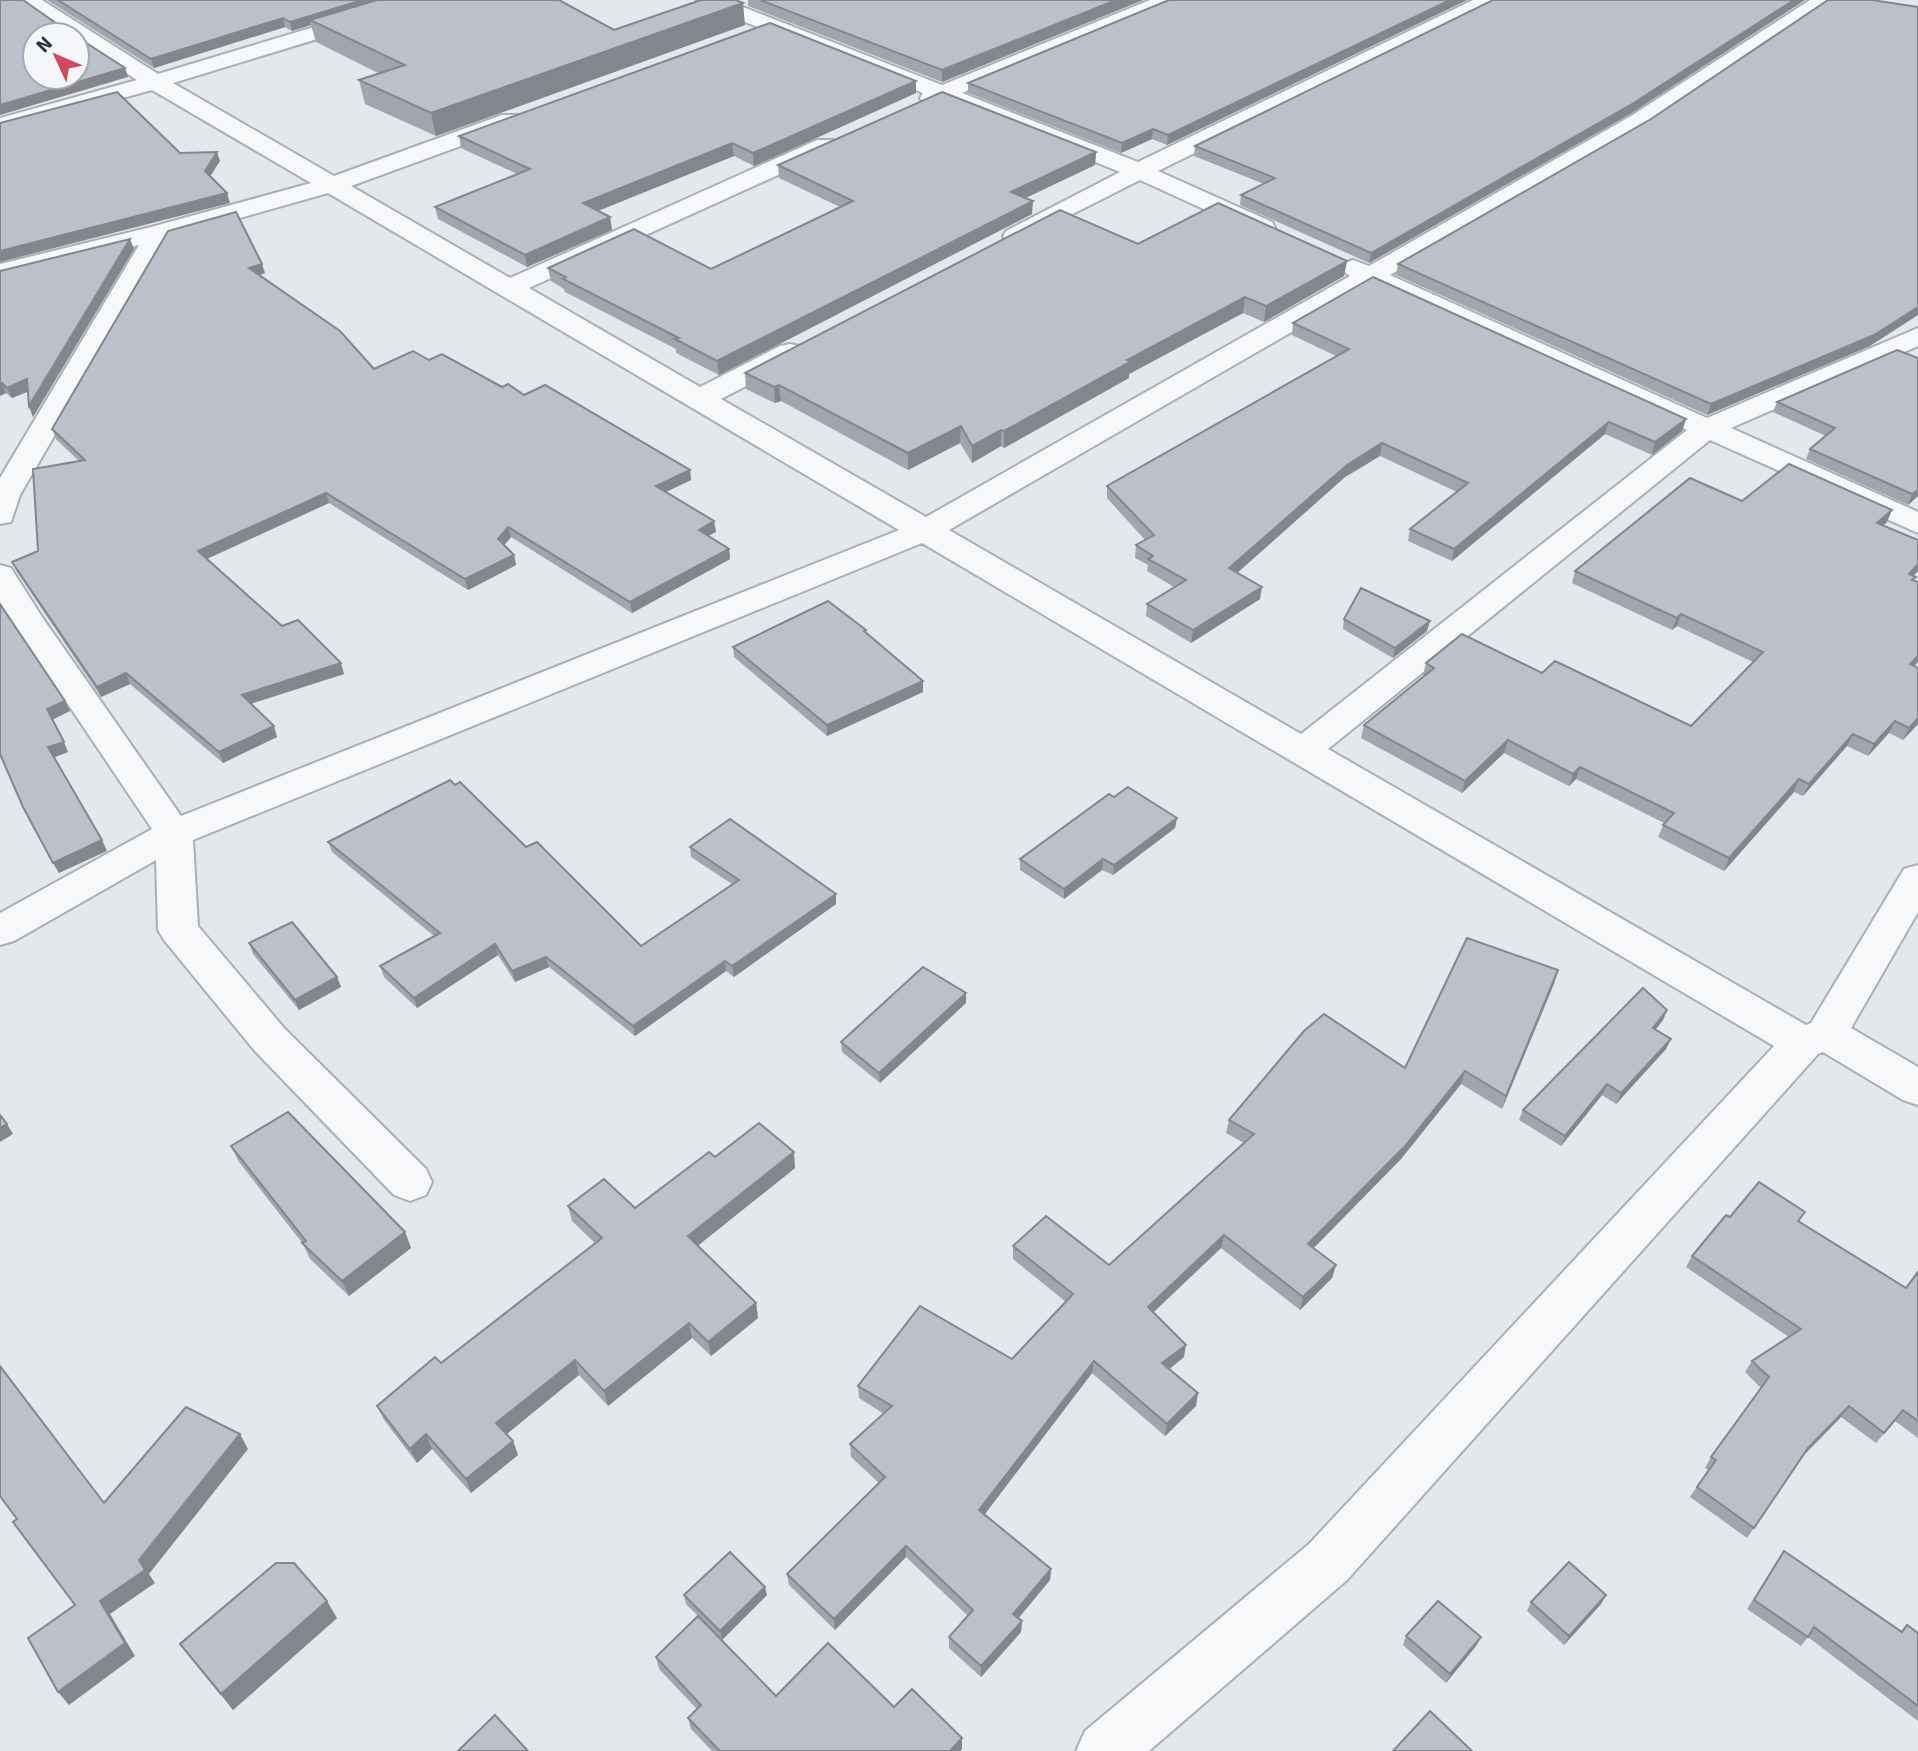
<svg xmlns="http://www.w3.org/2000/svg" width="1918" height="1751" font-family="Signika,sans-serif">
<style>
.lines{fill:none;stroke-linecap:round;stroke-linejoin:round}
.minor-casing{stroke:#a9aeb7;stroke-width:4}
.minor{fill:#f7f8fa;fill-rule:evenodd}
.wall{fill:#a1a5ae}
.shaded-wall{fill:#83868d}
.building{fill:#bbc0ca;stroke:#83868d;stroke-width:2}
</style>
<rect width="100%" height="100%" fill="#e4e7ec"/>
<g class="lines">
<defs>
<g id="minor">
<path d="M18 0H42L158 74 404 0H435L432 4 173 83 334 176 502 115H518L521 120 518 125 351 186 510 278 817 140H833L837 145 833 150 529 288 700 387 780 346 790 344 800 346 804 352 800 358 721 399 926 517 1350 276 1340 268 1344 263 1353 260 1369 266 1631 116 1810 0H1834L1647 126 1390 275 1707 418 1918 328V346L1731 428 1918 512V533L1710 440 1328 749 1806 1025 1811 1023 1904 869 1918 865V912L1851 1028 1918 1067V1105L1903 1100 1823 1052 1818 1054 1347 1580 1149 1751H1076L1085 1731 1309 1544 1774 1046 922 543 193 840 198 926 284 1028 426 1169 432 1182 426 1195 410 1201 394 1195 254 1050 164 940 158 930 156 860 14 941 0 945V913L152 829 0 603V565L11 568 42 617 181 816 899 530 328 193 169 238 20 495 11 522 0 524V478L139 245 0 280V264L151 227 311 183 152 90 0 132V118L137 80 77 41V35H68ZM1371 286 1687 430 1301 734 949 530Z"/>
<path d="M697 0H725L942 85 1150 0H1177L1174 4 962 93 1138 162 1473 0H1499L1496 4 1158 171 1272 222 1275 227 1272 232 1263 234 1254 232 1140 180 1015 243 1006 241 1003 236 1006 231 1120 172 943 101 931 105 923 103 920 98 923 93 700 4Z"/>
</g>
</defs>
<use href="#minor" class="minor-casing"/>
<use href="#minor" class="minor"/>
</g>
<g class="wall">
<path d="M47 0H559L614 30 745 25 436 136 365 104 359 80 380 74 316 42 311 25 292 31 285 27 154 68Z"/>
<path d="M748 0H1143L942 82 748 6Z"/>
<path d="M1169 0H1467L1167 145 1152 139 1121 153 968 93V83Z"/>
<path d="M1493 0H1805L1630 114 1369 263 1240 205 1241 195 1264 184 1194 156 1195 146Z"/>
<path d="M916 93 754 166 734 156 598 211 610 217 612 230 527 267 438 219 435 207 517 174 461 148 459 136Z"/>
<path d="M1651 119 1870 346 1707 415 1396 275 1398 264Z"/>
<path d="M1096 152 1095 165 1025 198 1032 214 719 375 676 353V349L565 292 564 289 551 281 548 268 711 269 840 207 779 178 778 165Z"/>
<path d="M168 231 265 273 259 275 374 369 429 360 524 395 690 470 691 480 666 492 714 521 716 532 708 536 729 549 730 559 632 613 511 537 504 545 514 555 516 565 468 590 329 503 207 559 282 626 344 674 251 704 277 737 223 763 130 684 101 697 17 572 12 562 38 551 79 461 56 439 52 429Z"/>
<path d="M1138 244 1347 261 1344 276 1264 322 1243 313 1129 374V378L1004 448 1001 446 972 463 960 443 908 470 781 401 775 403 746 389 745 373Z"/>
<path d="M134 249 33 417 29 406 28 391 12 398 6 393 0 396V271Z"/>
<path d="M1293 323 1686 419 1682 431 1652 455 1605 434 1452 561 1408 541 1410 529 1457 492 1380 456 1345 477 1237 573 1260 599 1191 643 1146 616 1147 604 1174 587 1147 571 1148 565 1135 558 1136 545 1145 540 1107 498V486L1336 356 1292 335Z"/>
<path d="M1918 358V496L1908 505 1806 459 1810 449 1826 436 1773 412 1777 402Z"/>
<path d="M1742 501 1887 522 1883 526 1918 540V571L1913 576 1916 577 1914 581V666L1918 668V724L1903 740 1889 733 1868 756 1847 746 1803 796 1794 792 1724 871 1658 837 1664 823 1576 779 1569 786 1504 753 1462 793 1361 738 1364 725 1424 676 1423 675 1426 663 1542 673 1691 726 1753 662 1677 626 1672 630 1572 583 1575 571Z"/>
<path d="M1344 619 1427 631 1393 658 1343 629Z"/>
<path d="M866 630V633L923 681V692L827 736 734 657 733 647Z"/>
<path d="M1114 797 1177 818 1175 828 1113 875 1102 870 1064 899 1020 870V859Z"/>
<path d="M328 842 526 847 641 946 732 884 691 857 690 847 836 894V904L734 977 726 971 635 1036 549 967 515 982 498 955 417 1008 384 977 380 966 434 936 332 852Z"/>
<path d="M249 943 337 977 341 987 299 1010 253 954Z"/>
<path d="M1558 970 1502 1109 1461 1084 1401 1159 1313 1248 1336 1265 1332 1278 1300 1310 1221 1248 1154 1312 1184 1357 1169 1369 1196 1406 1165 1436 1092 1373 984 1514 1051 1569 1050 1580 1018 1618 1022 1621 1021 1632 981 1677 949 1648V1637L968 1616 906 1557 835 1630 789 1585 787 1574 879 1483 851 1457 850 1444 884 1414 859 1398 858 1386 1012 1359 1066 1302 1013 1259V1246L1109 1265 1244 1143 1226 1133 1229 1120 1405 1068Z"/>
<path d="M966 993V1003L880 1083 842 1052 841 1042Z"/>
<path d="M1667 1010 1663 1020 1655 1030 1666 1049 1616 1104 1602 1095 1561 1146 1519 1120 1523 1110Z"/>
<path d="M231 1146 405 1232 411 1248 349 1296 310 1259 303 1244 239 1162Z"/>
<path d="M715 1157 795 1168 697 1246 756 1303 758 1318 711 1356 692 1338 608 1406 579 1375 506 1434 513 1441 518 1455 471 1493 432 1449 417 1463 384 1420 377 1406 441 1363 595 1243 572 1221 568 1206 635 1208Z"/>
<path d="M1805 1212 1799 1222 1906 1288 1918 1272V1438L1895 1421 1876 1443 1841 1417 1801 1458 1747 1538 1690 1497 1708 1470 1705 1468 1711 1457 1761 1388 1745 1372 1752 1361 1789 1337 1686 1267 1692 1256Z"/>
<path d="M1784 1551 1901 1631 1907 1625 1918 1633V1721L1808 1637 1801 1646 1747 1609Z"/>
<path d="M684 1595H767L722 1640 686 1604Z"/>
<path d="M1531 1602 1601 1604 1564 1645 1527 1611Z"/>
<path d="M337 1618 233 1710 180 1644Z"/>
<path d="M1406 1636 1476 1646 1446 1683 1403 1645Z"/>
<path d="M656 1657 776 1696 894 1707 962 1749 960 1751H712L691 1729 688 1718 697 1709 659 1669Z"/>
</g>
<g class="shaded-wall">
<path d="M363 0H395L310 20 311 25 292 31 290 22Z"/>
<path d="M1116 0H1143L942 82V70Z"/>
<path d="M1450 0H1467L1167 145 1168 135Z"/>
<path d="M1794 0H1805L1630 114 1369 263 1371 253Z"/>
<path d="M743 3 745 25 436 136 431 113Z"/>
<path d="M283 18 285 27 154 68 151 59Z"/>
<path d="M125 68 128 77 0 115V105Z"/>
<path d="M916 81V93L754 166 753 153Z"/>
<path d="M1153 129 1152 139 1121 153 1122 143Z"/>
<path d="M732 143 734 156 585 216 583 203Z"/>
<path d="M217 152 220 161 208 180 205 171Z"/>
<path d="M1096 152 1095 165 1011 205V192Z"/>
<path d="M227 193 230 203 0 262V251Z"/>
<path d="M1033 201 1032 214 719 375 717 361Z"/>
<path d="M610 217 612 230 527 267 525 255Z"/>
<path d="M130 239 134 249 33 417 29 406Z"/>
<path d="M1347 261 1344 276 1264 322 1266 306Z"/>
<path d="M262 264 265 273 252 278 249 268Z"/>
<path d="M1245 297 1243 313 1129 374V378L1004 448V431L1127 360Z"/>
<path d="M1918 307V315L1870 346 1707 415 1711 404Z"/>
<path d="M27 379 32 390 12 398 7 388Z"/>
<path d="M0 383H2L6 393 0 396Z"/>
<path d="M779 385 781 401 775 403 774 387Z"/>
<path d="M1686 419 1682 431 1652 455 1655 442Z"/>
<path d="M1609 422 1605 434 1452 561 1454 549Z"/>
<path d="M961 426 960 443 908 470V453Z"/>
<path d="M1001 430V446L972 463V446Z"/>
<path d="M1382 443 1380 456 1345 477 1228 581 1229 568 1347 465Z"/>
<path d="M690 470 691 480 657 496 656 486Z"/>
<path d="M1918 490V496L1908 505 1912 494Z"/>
<path d="M326 493 329 503 202 561 198 551Z"/>
<path d="M1892 510 1887 522 1872 535 1877 523Z"/>
<path d="M714 521 716 532 700 540 699 530Z"/>
<path d="M508 527 511 537 501 549 498 539Z"/>
<path d="M729 549 730 559 632 613 630 602Z"/>
<path d="M514 555 516 565 468 590 465 579Z"/>
<path d="M1918 564V571L1903 586 1909 574Z"/>
<path d="M1262 587 1260 599 1191 643 1193 630Z"/>
<path d="M1681 614 1677 626 1672 630 1677 618Z"/>
<path d="M1430 621 1427 631 1393 658 1395 648Z"/>
<path d="M1918 656V662L1905 677 1910 664Z"/>
<path d="M341 663 344 674 246 705 242 695Z"/>
<path d="M126 673 130 684 101 697 97 687Z"/>
<path d="M923 681V692L827 736V725Z"/>
<path d="M65 701 70 711 52 720 47 709Z"/>
<path d="M1918 718V724L1903 740 1909 728Z"/>
<path d="M1895 721 1889 733 1868 756 1874 744Z"/>
<path d="M274 726 277 737 223 763 219 752Z"/>
<path d="M1853 734 1847 746 1803 796 1809 784Z"/>
<path d="M1508 740 1504 753 1462 793 1465 781Z"/>
<path d="M64 742 68 752 53 758 48 747Z"/>
<path d="M1580 767 1576 779 1569 786 1573 774Z"/>
<path d="M1799 779 1794 792 1724 871 1729 858Z"/>
<path d="M1177 818 1175 828 1113 875 1114 865Z"/>
<path d="M102 840 107 851 59 873 53 863Z"/>
<path d="M1103 859 1102 870 1064 899V889Z"/>
<path d="M836 894V904L734 977 732 966Z"/>
<path d="M495 944 498 955 417 1008 414 998Z"/>
<path d="M546 957 549 967 515 982 512 971Z"/>
<path d="M725 961 726 971 635 1036 633 1026Z"/>
<path d="M1558 970 1554 984 1502 1109 1506 1096Z"/>
<path d="M337 977 341 987 299 1010 295 1000Z"/>
<path d="M966 993V1003L880 1083 879 1073Z"/>
<path d="M1667 1010 1663 1020 1648 1039 1653 1028Z"/>
<path d="M1671 1039 1666 1049 1616 1104 1621 1093Z"/>
<path d="M1465 1071 1461 1084 1401 1159 1305 1257 1308 1244Z"/>
<path d="M1607 1084 1602 1095 1561 1146 1565 1136Z"/>
<path d="M7 1124 13 1134 0 1142V1128Z"/>
<path d="M794 1152 795 1168 690 1252 688 1236Z"/>
<path d="M405 1232 411 1248 349 1296 342 1281Z"/>
<path d="M1224 1235 1221 1248 1146 1319 1148 1307Z"/>
<path d="M1336 1265 1332 1278 1300 1310 1303 1297Z"/>
<path d="M756 1303 758 1318 711 1356 708 1342Z"/>
<path d="M689 1323 692 1338 608 1406 604 1391Z"/>
<path d="M1186 1345 1184 1357 1161 1376 1162 1363Z"/>
<path d="M575 1360 579 1375 502 1438 496 1423Z"/>
<path d="M1094 1361 1092 1373 979 1522V1510Z"/>
<path d="M1198 1393 1196 1406 1165 1436 1167 1424Z"/>
<path d="M1849 1406 1841 1417 1801 1458 1808 1448Z"/>
<path d="M240 1434 248 1449 149 1574 155 1583 110 1614 135 1656 69 1705 58 1692 100 1601 139 1560Z"/>
<path d="M426 1434 432 1449 417 1463 410 1449Z"/>
<path d="M513 1441 518 1455 471 1493 466 1479Z"/>
<path d="M906 1546V1557L835 1630 834 1619Z"/>
<path d="M1051 1569 1050 1580 1013 1625V1614Z"/>
<path d="M765 1587 767 1595 722 1640 720 1631Z"/>
<path d="M1606 1595 1601 1604 1564 1645 1569 1636Z"/>
<path d="M327 1601 337 1618 233 1710 221 1694Z"/>
<path d="M1022 1621 1021 1632 981 1677V1666Z"/>
<path d="M1481 1637 1476 1646 1446 1683 1450 1674Z"/>
<path d="M962 1738V1749L960 1751H950Z"/>
</g>
<g class="building">
<path d="M0 0H23L63 28 71 29 73 34 74 35H35V77H77V37L125 68 0 105Z"/>
<path d="M58 0H363L290 22 283 18 151 59Z"/>
<path d="M377 0H559L614 30 701 0H736L743 3 431 113 359 80 405 65 310 20Z"/>
<path d="M760 0H1116L942 70Z"/>
<path d="M1169 0H1450L1168 135 1153 129 1122 143 968 83Z"/>
<path d="M1493 0H1794L1632 104 1371 253 1241 195 1275 178 1195 146Z"/>
<path d="M1828 0H1872L1918 7V307L1874 335 1711 404 1398 264 1651 119Z"/>
<path d="M770 23 916 81 753 153 732 143 583 203 610 217 525 255 435 207 530 169 459 136Z"/>
<path d="M117 92 180 153 217 152 205 171 227 193 0 251V123Z"/>
<path d="M942 92 1096 152 1011 192 1033 201 717 361 675 339 679 338 563 279 566 277 548 268 634 229 711 269 853 201 778 165Z"/>
<path d="M1218 203 1347 261 1266 306 1245 297 1127 360 1130 362 1004 431 1001 430 972 446 961 426 908 453 779 385 774 387 745 373 1060 210 1138 244Z"/>
<path d="M236 212 262 264 249 268 340 331 374 369 413 351 429 360 442 354 502 387 508 384 524 395 545 385 690 470 656 486 714 521 699 530 729 549 630 602 508 527 498 539 514 555 465 579 326 493 198 551 282 626 298 620 341 663 242 695 274 726 219 752 126 673 97 687 12 562 38 551 33 469 85 460 52 429 168 231Z"/>
<path d="M130 239 29 406 27 379 7 388 2 383H0V271Z"/>
<path d="M1373 277 1686 419 1655 442 1609 422 1454 549 1410 529 1468 483 1382 443 1347 465 1229 568 1262 587 1193 630 1147 604 1186 580 1148 559 1153 556 1136 545 1154 535 1107 486 1349 349 1293 323Z"/>
<path d="M1897 350 1918 358V490L1912 494 1810 449 1835 428 1777 402Z"/>
<path d="M1789 464 1892 510 1877 523 1918 540V564L1909 574 1916 577 1912 580 1918 582V656L1910 664 1918 668V718L1909 728 1895 721 1874 744 1853 734 1809 784 1799 779 1729 858 1663 825 1674 813 1580 767 1573 774 1508 740 1465 781 1364 725 1434 668 1426 663 1462 634 1542 673 1555 661 1691 726 1763 652 1681 614 1677 618 1575 571 1690 478 1742 501Z"/>
<path d="M1361 588 1430 621 1395 648 1344 619Z"/>
<path d="M828 601 866 630 864 631 923 681 827 725 733 647Z"/>
<path d="M0 604 65 701 47 709 64 742 48 747 102 840 53 863 23 807 0 754Z"/>
<path d="M450 780 455 785 460 782 526 847 537 842 641 946 739 880 690 847 730 819 836 894 732 966 725 961 633 1026 546 957 512 971 495 944 414 998 380 966 440 933 328 842Z"/>
<path d="M1128 787 1177 818 1114 865 1103 859 1064 889 1020 859 1109 794 1114 797Z"/>
<path d="M292 922 337 977 295 1000 249 943Z"/>
<path d="M1467 938 1558 970 1506 1096 1465 1071 1405 1146 1308 1244 1336 1265 1303 1297 1224 1235 1148 1307 1186 1345 1162 1363 1198 1393 1167 1424 1094 1361 979 1510 1051 1569 1013 1614 1022 1621 981 1666 949 1637 973 1610 906 1546 834 1619 787 1574 885 1477 850 1444 892 1406 858 1386 920 1306 1012 1359 1073 1294 1013 1246 1046 1216 1109 1265 1254 1134 1229 1120 1304 1031 1324 1014 1405 1068Z"/>
<path d="M923 967 966 993 879 1073 841 1042Z"/>
<path d="M1643 988 1667 1010 1653 1028 1671 1039 1621 1093 1607 1084 1565 1136 1523 1110Z"/>
<path d="M288 1112 405 1232 342 1281 302 1243 306 1241 231 1146Z"/>
<path d="M0 1115 7 1124 0 1128Z"/>
<path d="M759 1123 794 1152 688 1236 756 1303 708 1342 689 1323 604 1391 575 1360 496 1423 513 1441 466 1479 426 1434 410 1449 377 1406 435 1357 441 1363 602 1238 568 1206 604 1179 635 1208 709 1152 715 1157Z"/>
<path d="M1759 1182 1805 1212 1798 1221 1906 1288 1918 1272V1421L1903 1410 1884 1433 1849 1406 1808 1448 1754 1528 1697 1487 1716 1460 1711 1457 1769 1377 1752 1361 1801 1329 1692 1256 1726 1215 1730 1217Z"/>
<path d="M0 1366 104 1503 186 1407 240 1434 139 1560 145 1570 100 1601 125 1643 58 1692 28 1638 75 1605 13 1522 17 1519 0 1496Z"/>
<path d="M1784 1551 1902 1632 1907 1625 1918 1633V1706L1814 1627 1808 1637 1754 1600Z"/>
<path d="M730 1552 765 1587 720 1631 684 1595Z"/>
<path d="M1569 1562 1606 1595 1569 1636 1531 1602Z"/>
<path d="M276 1563H294L327 1601 221 1694 180 1644Z"/>
<path d="M1438 1601 1481 1637 1450 1674 1406 1636Z"/>
<path d="M698 1616 776 1696 828 1643 894 1707 912 1689 962 1738 950 1751H720L688 1718 701 1705 656 1657Z"/>
<path d="M1430 1711 1472 1751H1393Z"/>
<path d="M495 1715 528 1751H458Z"/>
</g>
<g transform="translate(56 56) rotate(314)"><circle r="33" fill="#f4f6f9" stroke="#a4a8b1" stroke-width="2"/>
<path d="M0-5L12 26L0 18L-12 26Z" fill="#d1495b"/>
<text y="-10" font-size="19" font-weight="bold" text-anchor="middle" fill="#2b3445">N</text>
</g>
</svg>
